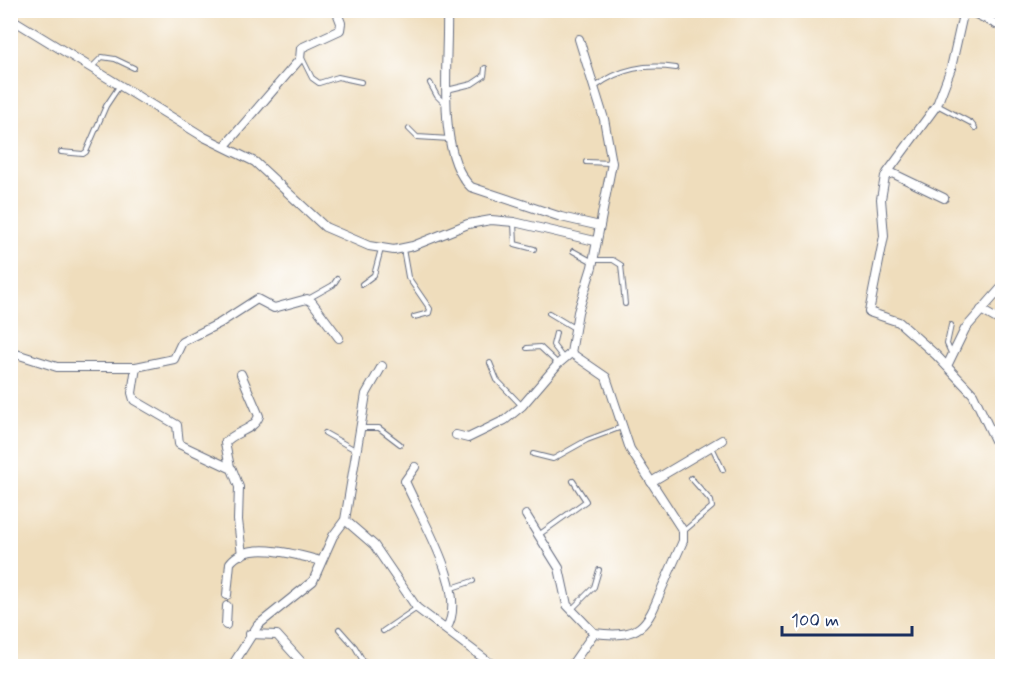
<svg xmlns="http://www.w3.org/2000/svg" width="1013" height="677" font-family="Mynerve,sans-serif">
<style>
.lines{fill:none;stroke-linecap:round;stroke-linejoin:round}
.service-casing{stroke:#656c7f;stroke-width:6}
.minor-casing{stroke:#656c7f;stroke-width:10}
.service{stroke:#fff;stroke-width:4}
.minor{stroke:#fff;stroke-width:8}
</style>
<rect width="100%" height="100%" fill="#fff"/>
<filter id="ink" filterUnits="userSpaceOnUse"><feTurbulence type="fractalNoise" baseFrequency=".0167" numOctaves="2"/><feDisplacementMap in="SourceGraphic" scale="12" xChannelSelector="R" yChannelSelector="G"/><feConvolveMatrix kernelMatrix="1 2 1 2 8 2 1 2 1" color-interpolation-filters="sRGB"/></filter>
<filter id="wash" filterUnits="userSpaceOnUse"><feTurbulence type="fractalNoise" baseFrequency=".008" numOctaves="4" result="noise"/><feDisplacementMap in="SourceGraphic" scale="24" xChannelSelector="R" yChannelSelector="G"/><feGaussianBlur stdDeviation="1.35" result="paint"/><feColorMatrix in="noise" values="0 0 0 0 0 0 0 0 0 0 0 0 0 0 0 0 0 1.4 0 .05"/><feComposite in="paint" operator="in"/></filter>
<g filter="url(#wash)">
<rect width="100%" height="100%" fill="#efddbc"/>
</g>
<g filter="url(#ink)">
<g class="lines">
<defs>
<g id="service">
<path d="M302 58 312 78 319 83 338 77 361 82"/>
<path d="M92 67 102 57 115 59 134 68"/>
<path d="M430 83 437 96 445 104"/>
<path d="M595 87C620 68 646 64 676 68"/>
<path d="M447 90 472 84 484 76 485 68"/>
<path d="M937 105 971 123 975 128"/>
<path d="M409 129 417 137 450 139"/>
<path d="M61 152 83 154 86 152 106 106 120 85"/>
<path d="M586 162 611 163"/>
<path d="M514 223 515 244 534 249"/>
<path d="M403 249 408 277 430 309 429 313 414 317"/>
<path d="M573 251 593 262"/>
<path d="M594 260H613L621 265 625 304"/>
<path d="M362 284 374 275 381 249"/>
<path d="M308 299 333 285 337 279"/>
<path d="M549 313 574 328"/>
<path d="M556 333 553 345 563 358"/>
<path d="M527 348 540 347 557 363"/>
<path d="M951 353 947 344 951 325"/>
<path d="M490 363 497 380 522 406"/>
<path d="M362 428H379L400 444"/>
<path d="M325 433 357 451"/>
<path d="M712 447 723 470"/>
<path d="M533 454 553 459 587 440 622 427"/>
<path d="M684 531 712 507 711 501 691 478"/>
<path d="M540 534 586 501 573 481"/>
<path d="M449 589 473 581"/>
<path d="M572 609 594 587 599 570"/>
<path d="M339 629 355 647 366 666"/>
<path d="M383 631 417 608"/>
</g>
<g id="minor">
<path d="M447 10C449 57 435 154 471 187L561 217 600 226"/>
<path d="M968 10 1002 27"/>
<path d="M10 18 204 137 255 162 325 227 369 246 394 250 413 246 468 224 491 220 514 222 595 241"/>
<path d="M225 146 300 59 301 48 340 30 341 23 336 10"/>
<path d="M887 173 937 105 951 68 964 10"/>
<path d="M944 198 892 173 885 176 881 199 884 236 869 312 899 322 936 355 973 394 1002 455"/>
<path d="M981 310 1002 322"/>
<path d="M10 352 57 367H136L174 359 182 342 220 323 257 299 274 308 307 299 312 302 339 338"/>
<path d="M947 366 965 329 1002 287"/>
<path d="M136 367 132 393 134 400 177 425 179 444 232 469 239 487 238 520 242 555"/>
<path d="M456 435 468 438 505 420 522 406 558 364 571 353"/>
<path d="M230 467 225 443C234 431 254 431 259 416L241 374"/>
<path d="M415 467 405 481C419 515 470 594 446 629"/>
<path d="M651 482 722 440"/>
<path d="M526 515 559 568 567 605 594 633C640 639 647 627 662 588 669 572 676 557 683 541V531L630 449 606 377 571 353 578 312 592 267 612 163 604 119 579 39"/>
<path d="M345 520 374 545 417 608 494 666"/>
<path d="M227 595 230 563C247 539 298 555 321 561"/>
<path d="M226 625 227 606"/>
<path d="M250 634 277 635 305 666"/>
<path d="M232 666 258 625 313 581 333 536 345 520 366 394 382 366"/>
<path d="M571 666 594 633"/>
</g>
</defs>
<use href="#service" class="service-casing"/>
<use href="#minor" class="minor-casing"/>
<use href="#service" class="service"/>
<use href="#minor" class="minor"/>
</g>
</g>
<rect width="1013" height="677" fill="none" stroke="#fff" stroke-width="36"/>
<path d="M782 626v9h130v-9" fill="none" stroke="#1b2f5e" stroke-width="3"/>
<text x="791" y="626" font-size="18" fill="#1b2f5e" stroke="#ffffff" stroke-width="4.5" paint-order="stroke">100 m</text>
</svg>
